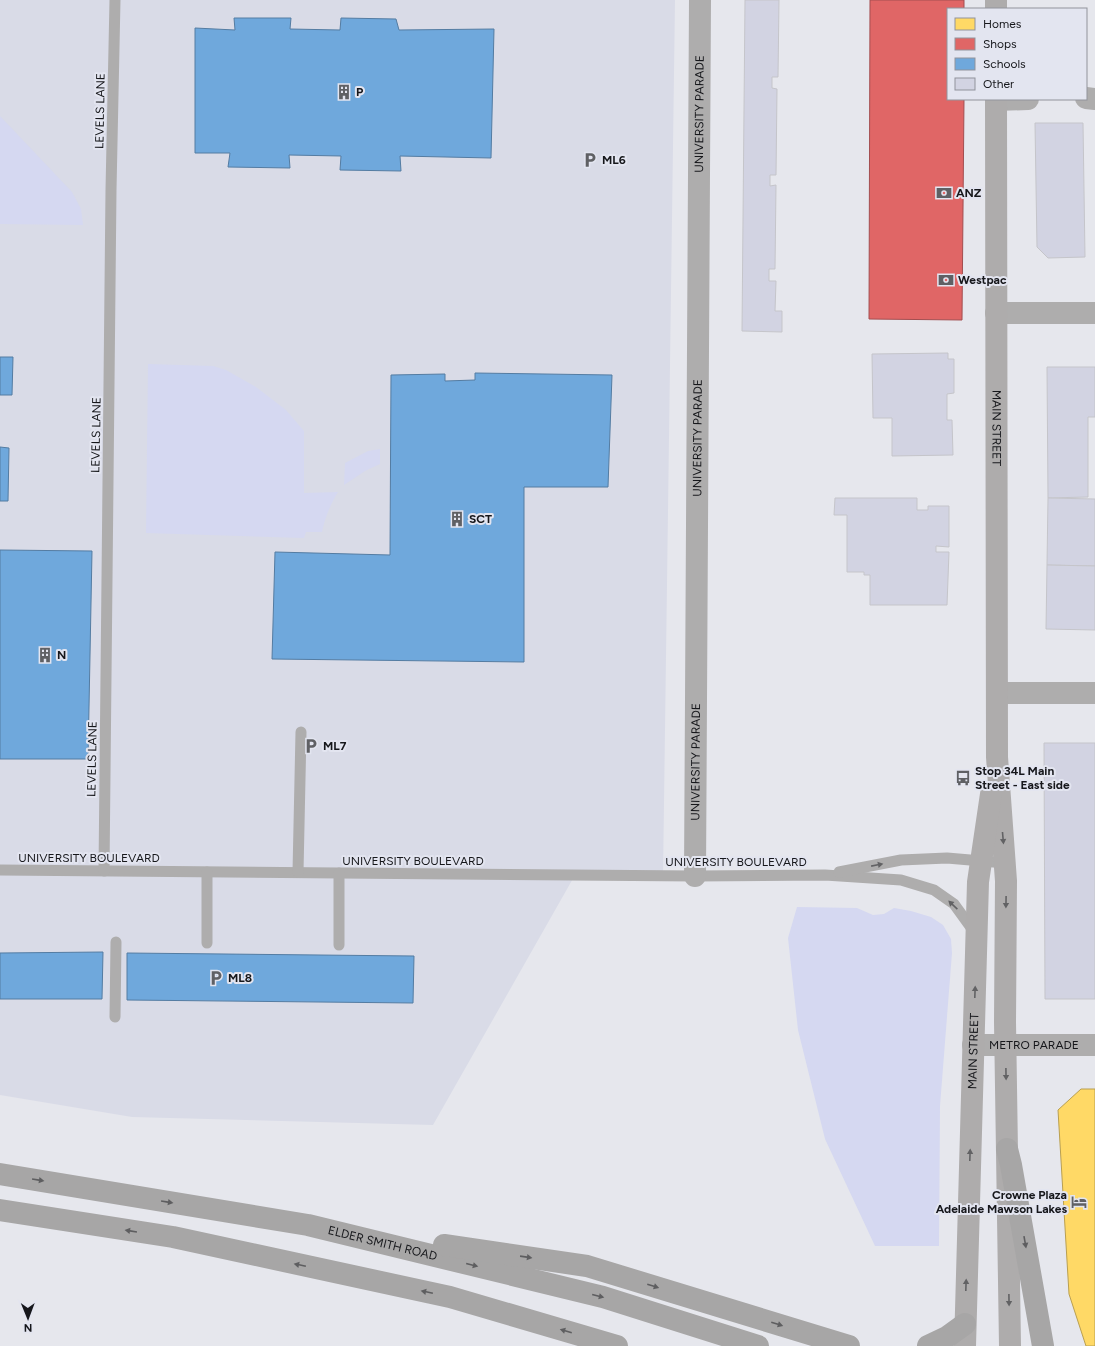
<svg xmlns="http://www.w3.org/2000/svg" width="1095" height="1346" font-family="Figtree,sans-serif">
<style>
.built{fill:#d9dbe7}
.green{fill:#d5d8f1}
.homes{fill:#ffd966;stroke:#b99f50}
.shops{fill:#e06666;stroke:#a34e50}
.schools{fill:#6fa8dc;stroke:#547ca2}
.building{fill:#d2d3e2;stroke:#c5c5ca}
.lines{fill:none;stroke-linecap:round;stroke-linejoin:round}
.lane{stroke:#aeadad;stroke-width:11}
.street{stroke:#aeadad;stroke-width:22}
.secondary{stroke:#aeacac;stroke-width:22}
.primary{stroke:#a7a6a6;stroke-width:22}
.oneway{fill:#626264}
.oneway2{fill:#5e5e60}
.labels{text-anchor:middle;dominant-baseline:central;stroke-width:4;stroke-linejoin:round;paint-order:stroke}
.poi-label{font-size:12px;font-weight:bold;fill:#16171b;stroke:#e3e5f0;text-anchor:start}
.street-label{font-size:12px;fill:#16171b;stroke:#e3e5f0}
</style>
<rect width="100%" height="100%" fill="#e6e7ed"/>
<path class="built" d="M0 0H675L663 876 575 875 433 1125 132 1117 0 1095Z"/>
<g class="green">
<path d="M0 116 72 192 81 209 83 225 0 224Z"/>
<path d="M148 364 213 366 226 370 256 387 286 410 304 431V493L338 492C330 505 325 518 322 532H306L304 538 146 533Z"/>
<path d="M380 449V464L365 471 344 485 345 463 368 451Z"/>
<path d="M797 907 857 908 873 915 884 914 894 908 911 911 931 917 943 925 951 939 952 953 940 1106 939 1246H875L825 1139 798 1030 788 938Z"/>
</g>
<path class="homes" d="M1081 1089H1095V1346H1086L1069 1294 1058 1110Z"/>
<path class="shops" d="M870 0H964V9H948V99H964L962 320 869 319Z"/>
<g class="schools">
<path d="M234 18H291L290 29 340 30 341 18 396 19 399 30 494 29 491 158 400 156 401 171 340 170 341 156 289 155 290 168 228 167 230 153H195V28L235 30Z"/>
<path d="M0 357H13L12 395H0Z"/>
<path d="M475 373 612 375 608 487H524V662L272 659 275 552 390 555 391 375 445 374V381L475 380Z"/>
<path d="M0 447 9 448 8 501H0Z"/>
<path d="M0 550 92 551 88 759H0Z"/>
<path d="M103 952 102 999H0V953Z"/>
<path d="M127 953 414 956 413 1003 127 1000Z"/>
</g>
<g class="building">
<path d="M745 0H779L778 77H772V88L777 89 776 175H770V186L776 185 775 269H769V281H776L775 311H782V332L742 331Z"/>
<path d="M1035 123H1083L1085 257 1048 258 1037 247Z"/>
<path d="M948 353V359H954V393L947 394V420H952L953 455 892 456V418H873L872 354Z"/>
<path d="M1047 367H1095V417H1088V497L1048 498Z"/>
<path d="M835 498H917V510H928V506H949V547L936 546V552H949L947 605H870V575H864V572H847V515H834Z"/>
<path d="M1048 498 1095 499V566L1047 565Z"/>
<path d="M1047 565 1095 566V630L1046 629Z"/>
<path d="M1044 743H1095V999H1045Z"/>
</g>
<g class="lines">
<g class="lane">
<path d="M0 870 695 876 825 875 901 880 934 890 954 904 975 933"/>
<path d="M104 871 111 190 115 0"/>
<path d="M298 872 301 732"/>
<path d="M839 872 901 860 947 858 1005 863"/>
<path d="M339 873V945"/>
<path d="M207 943V872"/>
<path d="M115 1017 116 942"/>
</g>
<g class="street">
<path d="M1086 98 1095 99"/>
<path d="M996 100 1028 99"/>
<path d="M996 313H1095"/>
<path d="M997 693H1095"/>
<path id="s1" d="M695 876 700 0"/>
<path id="s2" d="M973 1045H1095"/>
</g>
<g class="secondary">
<path d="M996 9V0"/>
<path id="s3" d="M996 99 997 757 1006 881 1005 1022 1010 1346"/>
<path id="s4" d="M965 1346 978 882 991 794"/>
</g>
<g class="primary">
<path d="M1007 1149 1011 1165 1043 1346"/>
<path id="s5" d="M0 1174 308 1225 603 1297 758 1346"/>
<path d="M0 1210 173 1237 450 1297 617 1346"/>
<path d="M444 1245 587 1266 849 1346"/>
<path d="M928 1346 947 1337 965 1324"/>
</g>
</g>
<defs><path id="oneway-solid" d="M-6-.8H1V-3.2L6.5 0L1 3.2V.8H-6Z"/></defs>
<g class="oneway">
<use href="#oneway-solid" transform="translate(1003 838) rotate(85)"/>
<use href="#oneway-solid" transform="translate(877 865) rotate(-11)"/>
<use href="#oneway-solid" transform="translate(1006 902) rotate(91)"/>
<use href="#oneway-solid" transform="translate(953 905) rotate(-137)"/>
<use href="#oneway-solid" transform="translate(975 992) rotate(-88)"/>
<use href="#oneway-solid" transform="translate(1006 1074) rotate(89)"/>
<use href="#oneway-solid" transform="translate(970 1155) rotate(-88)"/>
<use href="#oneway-solid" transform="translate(966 1285) rotate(-88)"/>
<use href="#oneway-solid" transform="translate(1009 1300) rotate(89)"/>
</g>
<g class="oneway2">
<use href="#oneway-solid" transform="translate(38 1180) rotate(9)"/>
<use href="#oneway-solid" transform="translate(167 1202) rotate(9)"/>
<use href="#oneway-solid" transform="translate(131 1231) rotate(-171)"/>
<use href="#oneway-solid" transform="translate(1025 1242) rotate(80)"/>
<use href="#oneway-solid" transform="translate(526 1257) rotate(8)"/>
<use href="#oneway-solid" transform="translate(300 1265) rotate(-168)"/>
<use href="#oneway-solid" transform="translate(472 1265) rotate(14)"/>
<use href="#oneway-solid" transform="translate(653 1286) rotate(17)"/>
<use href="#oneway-solid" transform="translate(427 1292) rotate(-168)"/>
<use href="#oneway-solid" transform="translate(598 1296) rotate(14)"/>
<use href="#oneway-solid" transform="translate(777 1324) rotate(17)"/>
<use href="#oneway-solid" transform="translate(566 1331) rotate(-164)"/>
</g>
<defs>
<symbol id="building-bare" viewBox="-9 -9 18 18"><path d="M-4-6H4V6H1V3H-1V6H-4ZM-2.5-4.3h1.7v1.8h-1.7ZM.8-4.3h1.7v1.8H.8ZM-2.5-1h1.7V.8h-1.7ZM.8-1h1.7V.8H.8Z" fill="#5f6064" stroke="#e3e5f0" stroke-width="2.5" paint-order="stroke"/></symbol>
<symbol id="parking-bare" viewBox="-9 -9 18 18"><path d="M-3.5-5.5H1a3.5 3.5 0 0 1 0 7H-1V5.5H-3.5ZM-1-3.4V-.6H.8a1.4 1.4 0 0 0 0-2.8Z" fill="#5f6064" stroke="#e3e5f0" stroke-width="2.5" paint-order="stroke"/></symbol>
<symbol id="bank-bare" viewBox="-9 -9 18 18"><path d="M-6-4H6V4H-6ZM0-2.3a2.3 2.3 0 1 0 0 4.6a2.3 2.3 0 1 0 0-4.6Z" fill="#5f6064" stroke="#e3e5f0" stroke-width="2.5" paint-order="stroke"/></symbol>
<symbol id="bus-bare" viewBox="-9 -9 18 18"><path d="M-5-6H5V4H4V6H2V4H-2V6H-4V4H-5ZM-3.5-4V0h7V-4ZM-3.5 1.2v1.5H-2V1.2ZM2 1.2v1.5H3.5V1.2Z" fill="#5f6064" stroke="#e3e5f0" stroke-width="2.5" paint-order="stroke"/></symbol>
<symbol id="hotel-bare" viewBox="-9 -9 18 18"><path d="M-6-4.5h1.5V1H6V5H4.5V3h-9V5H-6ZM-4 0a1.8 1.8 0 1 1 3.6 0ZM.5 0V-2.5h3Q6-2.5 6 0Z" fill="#5f6064" stroke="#e3e5f0" stroke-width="2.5" paint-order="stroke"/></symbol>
</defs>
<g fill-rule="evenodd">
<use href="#building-bare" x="333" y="81" width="22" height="22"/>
<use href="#parking-bare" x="579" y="149" width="22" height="22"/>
<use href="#bank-bare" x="933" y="182" width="22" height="22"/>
<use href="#bank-bare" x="935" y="269" width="22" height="22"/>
<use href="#building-bare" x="446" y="508" width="22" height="22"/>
<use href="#building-bare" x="34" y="644" width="22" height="22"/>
<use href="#parking-bare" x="300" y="735" width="22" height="22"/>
<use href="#bus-bare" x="952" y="767" width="22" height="22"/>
<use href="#parking-bare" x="205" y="967" width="22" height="22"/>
<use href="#hotel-bare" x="1068" y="1191" width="22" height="22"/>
</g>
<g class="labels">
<g class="poi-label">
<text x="356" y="92">P</text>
<text x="602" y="160">ML6</text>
<text x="956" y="193">ANZ</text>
<text x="958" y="280">Westpac</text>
<text x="469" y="519">SCT</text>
<text x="57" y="655">N</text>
<text x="323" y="746">ML7</text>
<text x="975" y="771">Stop 34L Main<tspan x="975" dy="14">Street - East side</tspan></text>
<text x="228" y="978">ML8</text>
<text x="1067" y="1195" text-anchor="end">Crowne Plaza<tspan x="1067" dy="14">Adelaide Mawson Lakes</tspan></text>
</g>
<g class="street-label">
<text transform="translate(100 111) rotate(-89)">LEVELS LANE</text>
<text stroke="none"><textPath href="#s1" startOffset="762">UNIVERSITY PARADE</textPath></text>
<text stroke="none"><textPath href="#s3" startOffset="329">MAIN STREET</textPath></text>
<text transform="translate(96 435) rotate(-89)">LEVELS LANE</text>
<text stroke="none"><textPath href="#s1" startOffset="438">UNIVERSITY PARADE</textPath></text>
<text transform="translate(92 759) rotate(-89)">LEVELS LANE</text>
<text stroke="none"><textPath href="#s1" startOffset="114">UNIVERSITY PARADE</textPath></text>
<text x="89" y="858">UNIVERSITY BOULEVARD</text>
<text x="413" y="861">UNIVERSITY BOULEVARD</text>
<text x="736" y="862">UNIVERSITY BOULEVARD</text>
<text stroke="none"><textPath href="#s2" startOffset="61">METRO PARADE</textPath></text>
<text stroke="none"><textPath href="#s4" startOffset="295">MAIN STREET</textPath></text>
<text stroke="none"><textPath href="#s5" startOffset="389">ELDER SMITH ROAD</textPath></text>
</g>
</g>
<rect x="947" y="8" width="140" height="92" fill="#e3e5f0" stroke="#91939b"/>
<rect x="955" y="18" width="20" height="12" fill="#ffd966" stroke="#91939b"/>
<text x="983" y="28" font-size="12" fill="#16171b">Homes</text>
<rect x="955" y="38" width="20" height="12" fill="#e06666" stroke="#91939b"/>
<text x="983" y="48" font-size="12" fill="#16171b">Shops</text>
<rect x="955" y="58" width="20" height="12" fill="#6fa8dc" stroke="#91939b"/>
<text x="983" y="68" font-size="12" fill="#16171b">Schools</text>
<rect x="955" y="78" width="20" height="12" fill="#d2d3e2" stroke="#91939b"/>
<text x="983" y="88" font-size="12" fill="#16171b">Other</text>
<g transform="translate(28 1318) rotate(179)" stroke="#e3e5f0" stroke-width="3" paint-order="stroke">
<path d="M0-3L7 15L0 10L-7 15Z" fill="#16171b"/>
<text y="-6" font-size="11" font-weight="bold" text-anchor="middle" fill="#16171b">N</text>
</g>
</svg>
